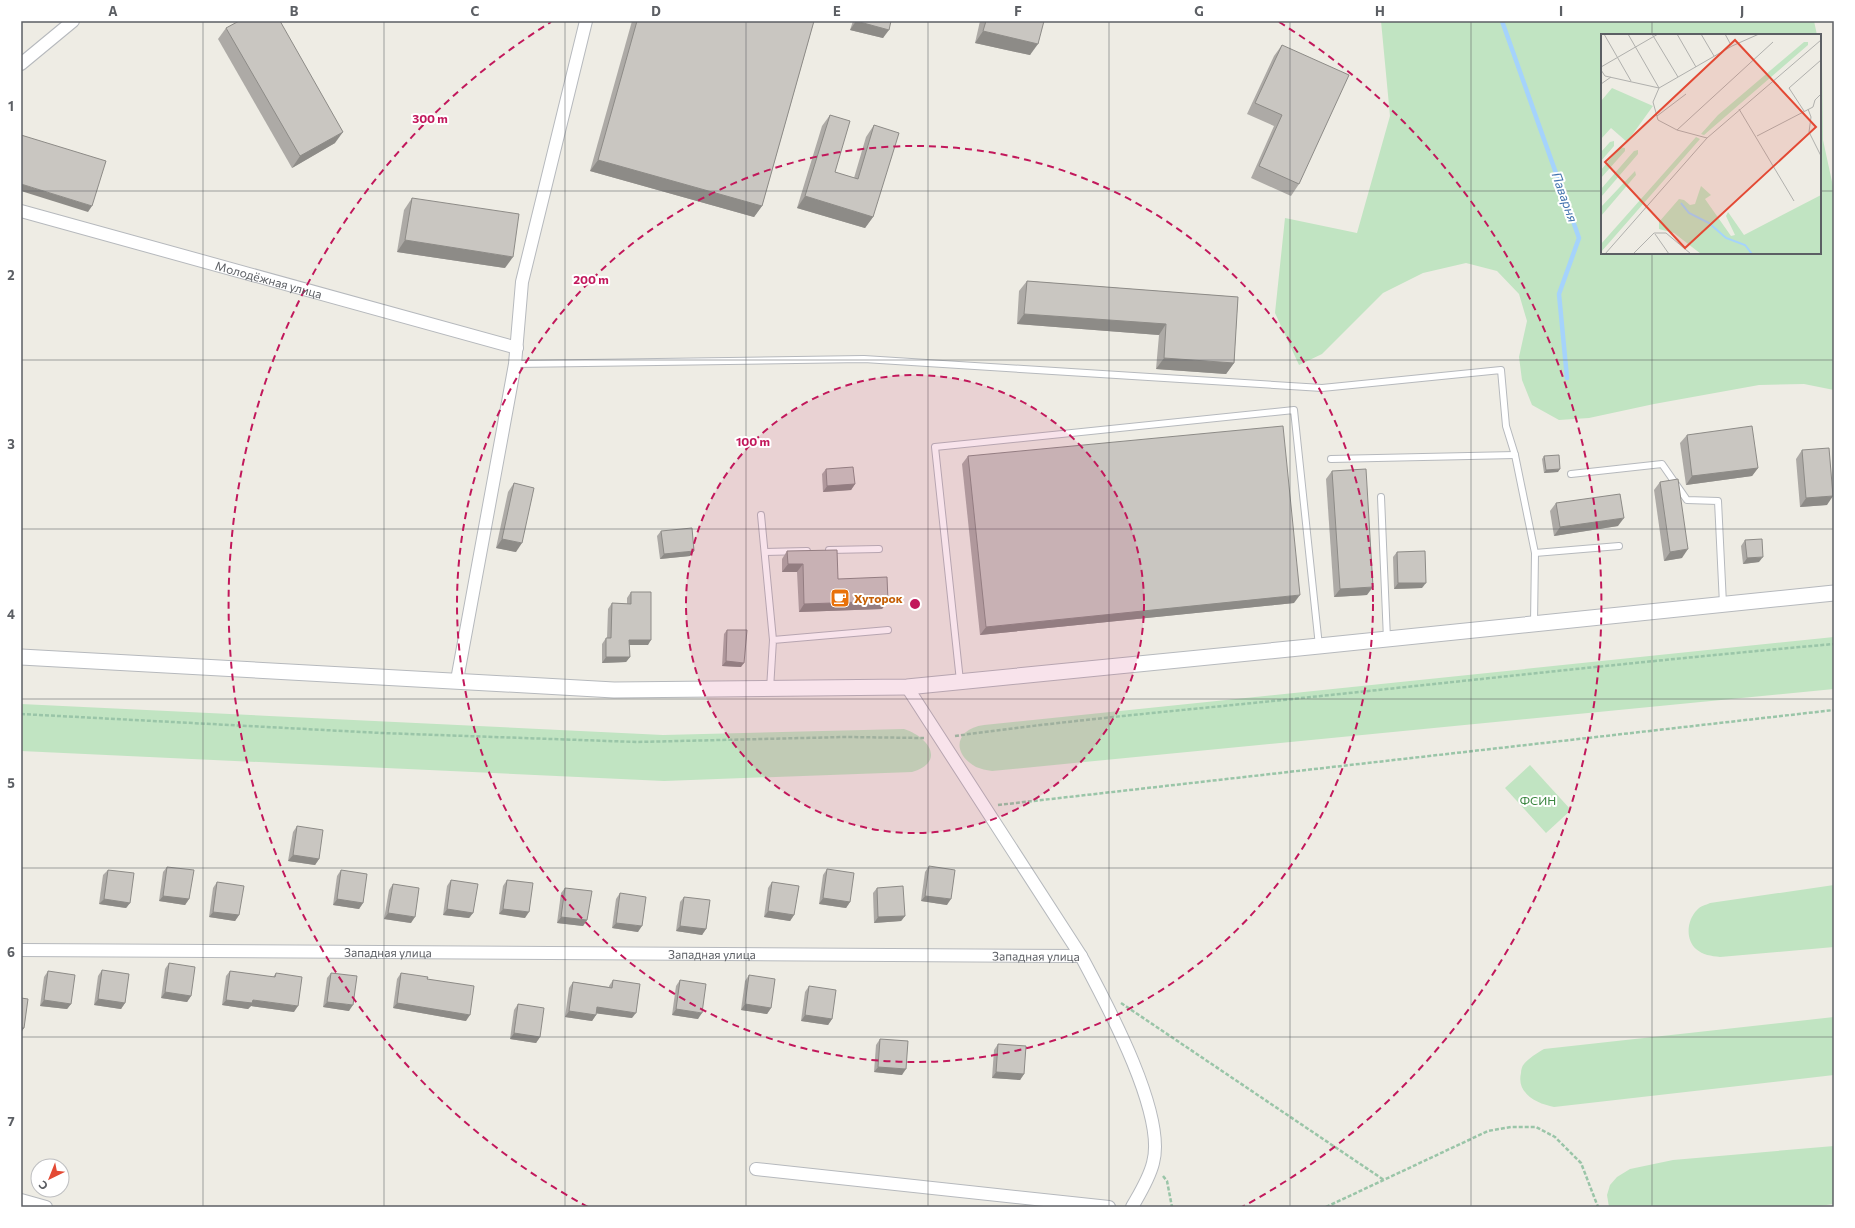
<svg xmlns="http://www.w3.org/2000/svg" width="1855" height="1228" font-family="Commissioner,sans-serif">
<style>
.green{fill:#c1e4c2}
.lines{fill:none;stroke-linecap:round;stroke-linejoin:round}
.stream{stroke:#a5d3fc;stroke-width:4.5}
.service-casing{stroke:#b6b9bd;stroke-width:8}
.minor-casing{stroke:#b6b9bd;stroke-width:14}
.tertiary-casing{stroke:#b6b9bd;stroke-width:17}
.path{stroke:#9ac5a8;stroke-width:2.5;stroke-dasharray:4 2;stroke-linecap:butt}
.service{stroke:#fff;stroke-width:6}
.minor{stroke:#fff;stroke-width:12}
.tertiary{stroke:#fff;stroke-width:15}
.wall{fill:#adaaa6}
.shaded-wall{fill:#8d8b87}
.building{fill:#c9c6c1;stroke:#8d8b87}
.grid{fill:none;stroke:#5c5f64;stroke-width:1;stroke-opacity:0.55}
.ring{fill:none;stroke:#c2185b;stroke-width:2;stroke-dasharray:7 5}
.labels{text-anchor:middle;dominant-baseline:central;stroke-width:4;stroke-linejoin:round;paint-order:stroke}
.street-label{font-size:12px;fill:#5c5f64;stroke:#fff}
.food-label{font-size:12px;font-weight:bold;fill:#c56008;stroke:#fff;text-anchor:start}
.park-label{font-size:12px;fill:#39853f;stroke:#fff}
.water-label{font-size:13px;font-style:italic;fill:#4373ae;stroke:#fff}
.inset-river{fill:none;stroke:#a5d3fc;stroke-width:2}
.inset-road{fill:none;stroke:#b0b0ad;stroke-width:1}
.view{fill:#e34934;fill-opacity:0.15;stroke:#e34934;stroke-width:2}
.inset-edge{fill:none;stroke:#5c5f64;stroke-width:2}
.centre{fill:#c2185b;stroke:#fff;stroke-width:2}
.ring-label{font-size:12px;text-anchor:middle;font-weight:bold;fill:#c2185b;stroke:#fff;stroke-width:4;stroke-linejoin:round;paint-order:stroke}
.neatline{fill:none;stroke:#5c5f64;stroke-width:1.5}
.grid-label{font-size:13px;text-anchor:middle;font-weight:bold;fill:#5c5f64}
</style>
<rect width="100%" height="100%" fill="#eeece4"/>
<g class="green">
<path d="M1381 21H1814L1817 35H1602V253H1820V51L1822 62 1823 140 1834 191V390L1804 384 1759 385 1654 404 1589 418 1559 420 1532 405 1522 380 1519 357 1527 321 1519 294 1497 271 1466 263 1423 273 1383 293 1322 354 1299 365 1275 313 1285 218 1357 233 1390 116Z"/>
<path d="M1834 637V689L992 771C986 770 981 769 976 767 951 753 955 729 984 725Z"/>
<path d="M21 704 663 735 904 729C929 737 946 762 912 772L664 781 21 751Z"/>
<path d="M1530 765 1571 810 1546 833 1505 788Z"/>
<path d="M1834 885V947L1720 957C1711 956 1703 955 1696 949 1685 939 1687 920 1697 910 1700 906 1706 905 1710 903Z"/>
<path d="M1834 1017V1075L1554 1107C1538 1104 1516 1094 1521 1073 1521 1070 1522 1066 1524 1064 1529 1058 1537 1053 1544 1049Z"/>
<path d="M1834 1146V1204L1811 1207H1609L1607 1195 1610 1185 1617 1177 1630 1169 1673 1160Z"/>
</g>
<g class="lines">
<path class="stream" d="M1502 21 1579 238 1559 294 1567 378"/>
<defs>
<g id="service">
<path d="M515 364 864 359 1322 388 1501 370 1506 426 1515 455 1535 553 1534 624"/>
<path d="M1331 459 1515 455"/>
<path d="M1571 474 1662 464 1687 500 1718 501 1723 604"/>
<path d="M1381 497 1387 639"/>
<path d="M761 515 773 640"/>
<path d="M829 550 879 549"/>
<path d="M765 552 807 551"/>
<path d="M1535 553 1619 546"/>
<path d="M960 681 935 447 1294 410 1319 646"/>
<path d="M770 689 773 640 888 630"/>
</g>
<g id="minor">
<path d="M21 64 73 21"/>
<path id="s1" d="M21 211 517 348"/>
<path d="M457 680 515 364 522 282 586 21"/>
<path id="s2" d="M21 950 1081 956 907 687"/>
<path d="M1081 956C1105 1001 1167 1114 1153 1163 1149 1179 1140 1193 1132 1207"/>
<path d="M756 1169 1109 1207"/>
<path d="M21 1200 46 1207"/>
</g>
<path id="tertiary" d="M21 657 614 690 907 687 1319 646 1834 593"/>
</defs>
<use href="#service" class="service-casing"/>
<use href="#minor" class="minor-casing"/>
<use href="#tertiary" class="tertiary-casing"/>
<g class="path">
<path d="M21 714 381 733 637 742 845 737 924 738"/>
<path d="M955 736C1076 719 1199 709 1321 696 1492 678 1663 659 1834 644"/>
<path d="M998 805 1834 710"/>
<path d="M1121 1003 1384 1180"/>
<path d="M1163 1176 1167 1181 1172 1207"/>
<path d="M1326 1207 1488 1131 1511 1127H1536L1555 1137 1581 1163 1598 1207"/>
</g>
<use href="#service" class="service"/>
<use href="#minor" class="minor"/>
<use href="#tertiary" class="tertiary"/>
</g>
<g class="wall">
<path d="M632 21H814L762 206 754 217 590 171Z"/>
<path d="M853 21H891L883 38 850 30Z"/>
<path d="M980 21H1044L1030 55 975 43Z"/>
<path d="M226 28 335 143 292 168 218 39Z"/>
<path d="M1282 45 1299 184 1291 196 1251 178 1274 126 1247 114 1274 56Z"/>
<path d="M830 115 835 172 854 178 866 137 874 125 873 217 865 228 797 208 822 126Z"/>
<path d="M412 198 505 268 397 252 404 210Z"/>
<path d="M1027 281 1238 297 1234 363 1226 374 1156 369 1159 335 1017 324 1019 291Z"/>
<path d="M1687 435 1758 468 1752 476 1686 485 1680 443Z"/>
<path d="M1802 450 1827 505 1800 507 1796 459Z"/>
<path d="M968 456 1294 603 980 635 962 464Z"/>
<path d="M1544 456 1558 472 1544 473 1542 459Z"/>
<path d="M826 469 855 484 851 490 823 492 822 474Z"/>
<path d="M1332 471 1367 595 1334 597 1326 479Z"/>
<path d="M1660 482 1682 558 1664 561 1654 490Z"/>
<path d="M514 483 516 552 496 548 508 492Z"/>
<path d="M1556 503 1618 526 1554 536 1550 511Z"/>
<path d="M661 531 690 556 660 559 657 536Z"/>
<path d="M1745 540 1759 562 1743 564 1741 546Z"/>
<path d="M787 551 838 579 888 601 882 609 799 612 797 572H782V559Z"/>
<path d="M1397 552 1422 588 1394 589 1393 557Z"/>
<path d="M631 592 648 645H629L630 657 626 662 602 663V644L606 638H607L608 609 612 603 627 604V598Z"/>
<path d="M727 630 741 667 722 666 724 634Z"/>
<path d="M297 826 319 859 315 865 288 861 293 832Z"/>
<path d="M929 866 947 905 921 901 925 872Z"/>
<path d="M167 867 189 899 185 905 159 901 163 872Z"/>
<path d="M827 869 850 902 846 908 819 904 823 875Z"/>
<path d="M108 870 130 903 126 908 99 904 103 875Z"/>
<path d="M341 870 363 903 359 909 333 905 337 876Z"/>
<path d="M451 880 473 913 469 918 443 915 447 886Z"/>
<path d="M507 880 525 918 499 914 503 886Z"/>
<path d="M217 882 239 915 235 921 209 917 213 888Z"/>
<path d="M772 882 794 915 790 921 764 917 768 888Z"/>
<path d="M393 884 411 923 384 919 389 890Z"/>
<path d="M565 888 587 920 583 926 557 923 561 893Z"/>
<path d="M877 888 905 916 901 921 874 923 873 893Z"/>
<path d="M620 893 638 932 612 928 616 899Z"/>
<path d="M684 897 706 929 702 935 676 931 680 902Z"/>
<path d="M169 963 191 996 187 1002 161 998 165 969Z"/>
<path d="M102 970 125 1003 121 1009 94 1005 98 976Z"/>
<path d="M48 971 71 1004 67 1009 40 1006 44 977Z"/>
<path d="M230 971 273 977 276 973 294 1012 251 1006 248 1009 222 1005 226 976Z"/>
<path d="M331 973 349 1011 323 1007 327 978Z"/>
<path d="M401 973 427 979 466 1021 393 1008 397 979Z"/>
<path d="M749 975 771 1008 767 1014 741 1010 745 981Z"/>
<path d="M613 980 632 1018 596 1013V1015L592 1021 565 1017 569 988 573 982 609 987V986Z"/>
<path d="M680 980 698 1019 672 1015 676 986Z"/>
<path d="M809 986 832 1019 828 1025 801 1021 805 992Z"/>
<path d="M518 1004 540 1037 536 1043 510 1039 514 1010Z"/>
<path d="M880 1039 902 1075 874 1072 876 1045Z"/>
<path d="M998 1044 1024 1074 1020 1080 992 1078 994 1050Z"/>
</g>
<g class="shaded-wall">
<path d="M856 21 889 30 883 38 850 30Z"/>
<path d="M983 31 1038 44 1030 55 975 43Z"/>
<path d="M343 132 335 143 292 168 300 156Z"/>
<path d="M598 160 762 206 754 217 590 171Z"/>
<path d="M21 184 92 206 88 212 21 191Z"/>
<path d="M805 196 873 217 865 228 797 208Z"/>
<path d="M405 240 513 257 505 268 397 252Z"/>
<path d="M1024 314 1166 324 1159 335 1017 324Z"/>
<path d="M1164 358 1234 363 1226 374 1156 369Z"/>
<path d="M1758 468 1752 476 1686 485 1692 476Z"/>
<path d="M1560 469 1558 472 1544 473 1546 470Z"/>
<path d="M855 484 851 490 823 492 827 486Z"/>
<path d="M1833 496 1827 505 1800 507 1806 498Z"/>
<path d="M1624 518 1618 526 1554 536 1560 527Z"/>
<path d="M502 539 522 543 516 552 496 548Z"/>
<path d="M1688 549 1682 558 1664 561 1670 552Z"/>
<path d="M694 551 690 556 660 559 664 554Z"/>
<path d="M1763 557 1759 562 1743 564 1747 558Z"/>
<path d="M788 564H803L797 572H782Z"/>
<path d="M1398 583H1426L1422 588 1394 589Z"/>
<path d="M1373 587 1367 595 1334 597 1340 589Z"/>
<path d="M1300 595 1294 603 980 635 986 627Z"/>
<path d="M888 601 882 609 799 612 804 604Z"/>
<path d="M629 640H651L648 645H625Z"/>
<path d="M606 657H630L626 662 602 663Z"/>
<path d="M726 661 744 663 741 667 722 666Z"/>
<path d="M293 855 319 859 315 865 288 861Z"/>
<path d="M163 896 189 899 185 905 159 901Z"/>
<path d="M925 896 951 899 947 905 921 901Z"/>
<path d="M823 898 850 902 846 908 819 904Z"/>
<path d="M104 899 130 903 126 908 99 904Z"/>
<path d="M337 899 363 903 359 909 333 905Z"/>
<path d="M447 909 473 913 469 918 443 915Z"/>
<path d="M503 909 529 912 525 918 499 914Z"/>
<path d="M768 911 794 915 790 921 764 917Z"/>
<path d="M213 912 239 915 235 921 209 917Z"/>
<path d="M388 913 415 917 411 923 384 919Z"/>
<path d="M905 916 901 921 874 923 878 917Z"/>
<path d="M561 917 587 920 583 926 557 923Z"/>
<path d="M616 923 642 926 638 932 612 928Z"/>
<path d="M680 926 706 929 702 935 676 931Z"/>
<path d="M165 992 191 996 187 1002 161 998Z"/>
<path d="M98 999 125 1003 121 1009 94 1005Z"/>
<path d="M44 1000 71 1004 67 1009 40 1006Z"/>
<path d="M226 1000H253L298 1006 294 1012 251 1006 248 1009 222 1005Z"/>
<path d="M327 1002 353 1005 349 1011 323 1007Z"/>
<path d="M397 1003 470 1015 466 1021 393 1008Z"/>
<path d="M745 1004 771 1008 767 1014 741 1010Z"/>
<path d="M597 1007 636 1013 632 1018 593 1013Z"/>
<path d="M676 1009 702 1013 698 1019 672 1015Z"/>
<path d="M569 1011 596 1015 592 1021 565 1017Z"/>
<path d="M805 1015 832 1019 828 1025 801 1021Z"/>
<path d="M21 1028H24L21 1033Z"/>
<path d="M514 1033 540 1037 536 1043 510 1039Z"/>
<path d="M878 1067 906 1069 902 1075 874 1072Z"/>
<path d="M996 1072 1024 1074 1020 1080 992 1078Z"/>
</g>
<g class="building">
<path d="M239 21H280L343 132 300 156 226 28Z"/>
<path d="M637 21H814L762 206 598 160Z"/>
<path d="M856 21H891L889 30Z"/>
<path d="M986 21H1044L1038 44 983 31Z"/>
<path d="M1282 45 1349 75 1299 184 1259 166 1282 115 1255 103Z"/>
<path d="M830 115 850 121 835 172 858 179 874 125 899 133 873 217 805 196Z"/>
<path d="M21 135 106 161 92 206 21 184Z"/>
<path d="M412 198 519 214 513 257 405 240Z"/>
<path d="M1027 281 1238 297 1234 363 1164 358 1166 324 1024 314Z"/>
<path d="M1283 426 1300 595 986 627 968 456Z"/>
<path d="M1752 426 1758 468 1692 476 1687 435Z"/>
<path d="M1829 448 1833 496 1806 498 1802 450Z"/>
<path d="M1559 455 1560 469 1546 470 1544 456Z"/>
<path d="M853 467 855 484 827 486 826 469Z"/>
<path d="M1366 469 1373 587 1340 589 1332 471Z"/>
<path d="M1678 479 1688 549 1670 552 1660 482Z"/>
<path d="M514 483 534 488 522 543 502 539Z"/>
<path d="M1620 494 1624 518 1560 527 1556 503Z"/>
<path d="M692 528 694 551 664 554 661 531Z"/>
<path d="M1762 539 1763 557 1747 558 1745 540Z"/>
<path d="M837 550 838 579 887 577 888 601 804 604 803 564H788L787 551Z"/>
<path d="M1425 551 1426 583H1398L1397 552Z"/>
<path d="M631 592H651V640H629L630 657H606V638H611L612 603 631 604Z"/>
<path d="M727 630H747L744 663 726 661Z"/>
<path d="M297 826 323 830 319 859 293 855Z"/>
<path d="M929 866 955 870 951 899 925 896Z"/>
<path d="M167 867 194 870 189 899 163 896Z"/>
<path d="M827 869 854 873 850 902 823 898Z"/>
<path d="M108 870 134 873 130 903 104 899Z"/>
<path d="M341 870 367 874 363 903 337 899Z"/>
<path d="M451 880 478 884 473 913 447 909Z"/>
<path d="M507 880 533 883 529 912 503 909Z"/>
<path d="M217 882 244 886 239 915 213 912Z"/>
<path d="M772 882 799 886 794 915 768 911Z"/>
<path d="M393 884 419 888 415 917 388 913Z"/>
<path d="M903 886 905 916 878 917 877 888Z"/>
<path d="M565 888 592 891 587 920 561 917Z"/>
<path d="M620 893 646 897 642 926 616 923Z"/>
<path d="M684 897 710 900 706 929 680 926Z"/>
<path d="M169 963 195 967 191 996 165 992Z"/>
<path d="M102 970 129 974 125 1003 98 999Z"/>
<path d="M48 971 75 975 71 1004 44 1000Z"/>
<path d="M230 971 275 977 276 973 302 977 298 1006 253 1000 252 1003 226 1000Z"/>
<path d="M331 973 357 976 353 1005 327 1002Z"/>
<path d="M401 973 428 977 427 979 474 986 470 1015 397 1003Z"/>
<path d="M749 975 775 979 771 1008 745 1004Z"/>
<path d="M613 980 640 984 636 1013 597 1007 596 1015 569 1011 573 982 612 988Z"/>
<path d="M680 980 706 984 702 1013 676 1009Z"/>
<path d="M809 986 836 990 832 1019 805 1015Z"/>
<path d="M21 998 28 999 24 1028H21Z"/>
<path d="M518 1004 544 1008 540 1037 514 1033Z"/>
<path d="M880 1039 908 1041 906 1069 878 1067Z"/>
<path d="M998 1044 1026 1046 1024 1074 996 1072Z"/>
</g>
<path class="grid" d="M203 21V1207M384 21V1207M565 21V1207M746 21V1207M928 21V1207M1109 21V1207M1290 21V1207M1471 21V1207M1652 21V35M21 191H1602M1820 191H1834M1652 253V1207M21 360H1834M21 529H1834M21 699H1834M21 868H1834M21 1037H1834"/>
<circle cx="915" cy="604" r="229" fill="#c2185b" fill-opacity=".12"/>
<g class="ring">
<circle cx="915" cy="604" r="229"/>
<circle cx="915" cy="604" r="458"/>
<path d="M588 1207A686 686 0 0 1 551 22M1279 22A686 686 0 0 1 1242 1207"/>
</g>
<defs>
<symbol id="cafe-square" viewBox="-11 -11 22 22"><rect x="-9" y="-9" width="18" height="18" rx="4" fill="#e8710a" stroke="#fff"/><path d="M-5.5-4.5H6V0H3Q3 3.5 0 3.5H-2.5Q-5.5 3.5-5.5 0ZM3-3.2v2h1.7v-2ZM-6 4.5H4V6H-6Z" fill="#fff"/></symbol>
</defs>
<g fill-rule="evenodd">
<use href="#cafe-square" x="829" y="587" width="22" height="22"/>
</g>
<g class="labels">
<g class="street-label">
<text stroke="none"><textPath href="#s1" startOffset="257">Молодёжная улица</textPath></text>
<text stroke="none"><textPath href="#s2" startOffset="367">Западная улица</textPath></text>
<text stroke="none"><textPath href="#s2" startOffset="691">Западная улица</textPath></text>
<text stroke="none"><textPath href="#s2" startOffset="1015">Западная улица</textPath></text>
</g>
<g class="food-label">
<text x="854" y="598">Хуторок</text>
</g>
<g class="park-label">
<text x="1538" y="800">ФСИН</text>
</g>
<g class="water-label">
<text transform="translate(1565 197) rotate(70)">Паварня</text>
</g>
</g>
<g transform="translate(1601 34)">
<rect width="220" height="220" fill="#eeece4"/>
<path d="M203 8H207V11L103 101 100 100 117 81ZM11 54 52 72 26 108 10 94 0 105V67ZM95 103 99 105 0 218V210ZM13 107V112L0 127V118L9 108ZM19 113 24 114V117L0 144V136ZM37 116V120L0 163V155L33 117ZM34 137 35 141 0 182V173ZM100 152 110 161 104 165 130 202 134 201 125 182 127 178 143 201 220 161V220H100L73 199 58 195V188L78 165 83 166 89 171 94 170Z" fill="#c1e4c2"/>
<path class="inset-river" d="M80 169 88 179 108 189 125 204 144 211 151 220"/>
<path class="inset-road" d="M3 0 30 47M27 0 58 54 52 68 57 86 76 96M51 0 77 43M76 0 95 33M100 0 113 22M124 0 130 11M165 0H220M0 33 57 0M0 36 4 42 58 54 131 12 158 0M0 50 10 43M138 75 193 167M207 75 210 83 208 98 220 122M203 77 188 54 220 26M56 82 85 60M156 102 212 73 214 66 220 60M106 104 76 96 172 8M53 199H65L90 220M54 200 68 220M4 220 106 104 220 6M32 220 53 199"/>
<path class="view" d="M134 6 215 93 84 214 4 128Z"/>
<rect width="220" height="220" class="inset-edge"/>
</g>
<circle cx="915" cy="604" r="6" class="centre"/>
<g class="ring-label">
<text x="430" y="123">300 m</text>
<text x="591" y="284">200 m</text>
<text x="753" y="446">100 m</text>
</g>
<rect width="1855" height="1228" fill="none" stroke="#ffffff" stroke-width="44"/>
<g transform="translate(50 1178) rotate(223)"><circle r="19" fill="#ffffff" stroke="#bebfc1"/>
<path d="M0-3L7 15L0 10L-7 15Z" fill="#e34934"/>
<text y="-6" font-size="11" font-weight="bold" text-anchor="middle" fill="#5c5f64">С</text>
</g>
<rect x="22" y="22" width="1811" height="1184" class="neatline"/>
<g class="grid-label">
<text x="113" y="16">A</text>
<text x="294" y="16">B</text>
<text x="475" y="16">C</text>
<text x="656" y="16">D</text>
<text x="837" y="16">E</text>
<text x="1018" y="16">F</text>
<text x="1199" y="16">G</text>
<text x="1380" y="16">H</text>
<text x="1561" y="16">I</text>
<text x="1742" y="16">J</text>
<text x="11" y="111">1</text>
<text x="11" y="280">2</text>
<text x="11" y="449">3</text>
<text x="11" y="619">4</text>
<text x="11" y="788">5</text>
<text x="11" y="957">6</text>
<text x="11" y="1126">7</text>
</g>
</svg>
